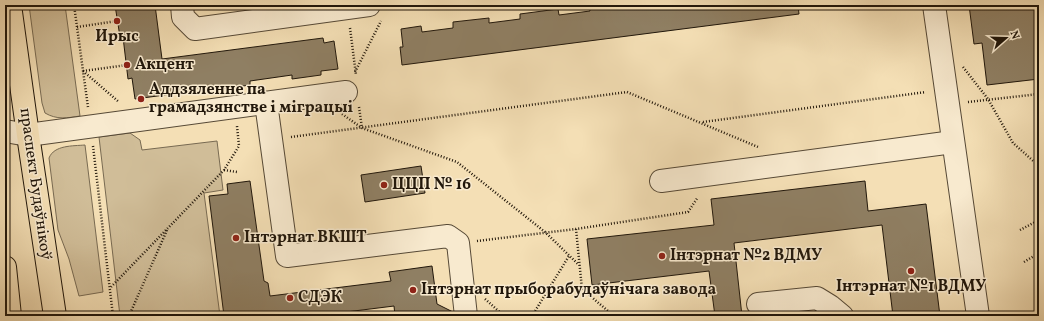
<svg xmlns="http://www.w3.org/2000/svg" width="1044" height="321" font-family="Vollkorn,serif">
<style>
.green{fill:#d0bd98;stroke:#786a52}
.building{fill:#8f7f63;stroke:#21170b}
.lines{fill:none;stroke-linecap:round;stroke-linejoin:round}
.minor-casing{stroke:#564936;stroke-width:24}
.major-casing{stroke:#21170b;stroke-width:24}
.path{stroke:#21170b;stroke-width:2.5;stroke-dasharray:1 2;stroke-linecap:butt}
.minor{stroke:#f8eacf;stroke-width:22}
.major{stroke:#f4dfb5;stroke-width:22}
.poi-dot{fill:#8f2418;stroke:#f8eacf;stroke-width:1.5}
.labels{text-anchor:middle;dominant-baseline:central;stroke-width:3;stroke-linejoin:round;paint-order:stroke}
.poi-label{font-size:16px;font-weight:bold;fill:#21170b;stroke:#f8eacf;text-anchor:start}
.street-label{font-size:16px;fill:#21170b;stroke:#f8eacf}
</style>
<rect width="100%" height="100%" fill="#f4dfb5"/>
<filter id="stains"><feTurbulence type="fractalNoise" baseFrequency=".005" numOctaves="4"/><feColorMatrix values="0 0 0 0 .2 0 0 0 0 .09 0 0 0 0 .02 0 0 0 .5 -.17"/></filter>
<radialGradient id="worn" r=".72"><stop offset=".6" stop-color="#630" stop-opacity="0"/><stop offset="1" stop-color="#630" stop-opacity=".3"/></radialGradient>
<g class="green">
<path d="M29 5H65L80 116C67 118 57 120 45 113L42 103Z"/>
<path d="M130 133 140 140 142 150 217 141 223 190 204 193 220 316H120L99 137Z"/>
<path d="M85 145 103 292 79 296 69 259 58 230 49 158C54 145 73 146 85 145Z"/>
</g>
<g class="building">
<path d="M115 5H155L162 59 323 38 324 43 334 41 338 69 321 71V75L292 79V75L250 81V85L222 89 221 85 187 89V92L135 99 132 78 128 79 123 37H120Z"/>
<path d="M589 5H798L799 14 402 65 400 47H403L401 29 421 26 422 32 453 28V22L489 18V23L520 19V14L558 9 559 15 590 11Z"/>
<path d="M969 5H1039V79L987 85 982 43 974 44Z"/>
<path d="M421 166 425 193 365 202 361 175Z"/>
<path d="M250 181 264 281 268 283 270 296 391 281 389 272 432 266 437 304 453 312V316H395L394 306 314 316H224L209 196 228 194 227 184Z"/>
<path d="M865 181 868 211 926 204 940 316H893L882 225 734 243 742 316H715L709 271 592 285 587 239 714 225 711 199Z"/>
</g>
<g class="lines">
<defs>
<g id="minor">
<path d="M182 5 183 17 195 29 369 5"/>
<path d="M934 5 978 316"/>
<path d="M266 103 287 256 448 236 458 243 466 316"/>
<path d="M5 131 28 135 346 92"/>
<path d="M661 181 953 142"/>
<path d="M758 304 817 298 830 306 842 316"/>
</g>
<g id="major">
<path d="M10 5 28 135 55 316"/>
<path d="M5 267 10 316"/>
</g>
</defs>
<use href="#minor" class="minor-casing"/>
<use href="#major" class="major-casing"/>
<g class="path">
<path d="M74 5 88 107"/>
<path d="M389 6 400 5"/>
<path d="M77 27 117 21"/>
<path d="M350 28 356 75"/>
<path d="M963 67 988 99 1013 143 1039 166"/>
<path d="M83 71 119 102"/>
<path d="M83 71 127 65"/>
<path d="M355 72 381 21"/>
<path d="M968 102 1039 94"/>
<path d="M359 107 362 128"/>
<path d="M342 114 362 128 457 162 545 232 579 265"/>
<path d="M703 122 926 92"/>
<path d="M291 137 627 92 758 147"/>
<path d="M93 146 113 316"/>
<path d="M224 170 237 172"/>
<path d="M576 229 582 289 614 316"/>
<path d="M1020 230 1039 220"/>
<path d="M477 241 576 229 688 212 698 197"/>
<path d="M1024 262 1039 253"/>
<path d="M111 287 224 170 239 146 237 126"/>
<path d="M485 299 504 316"/>
<path d="M129 316 167 230"/>
<path d="M532 316 569 256"/>
</g>
<use href="#minor" class="minor"/>
<use href="#major" class="major"/>
</g>
<g class="poi-dot">
<circle cx="117" cy="21" r="4"/>
<circle cx="127" cy="65" r="4"/>
<circle cx="141" cy="99" r="4"/>
<circle cx="384" cy="185" r="4"/>
<circle cx="236" cy="238" r="4"/>
<circle cx="662" cy="256" r="4"/>
<circle cx="911" cy="271" r="4"/>
<circle cx="413" cy="290" r="4"/>
<circle cx="290" cy="298" r="4"/>
</g>
<g class="labels">
<g class="poi-label">
<text x="117" y="37" text-anchor="middle">Ирыс</text>
<text x="135" y="65">Акцент</text>
<text x="149" y="90">Аддзяленне па<tspan x="149" dy="18">грамадзянстве і міграцыі</tspan></text>
<text x="392" y="185">ЦЦП № 16</text>
<text x="244" y="238">Інтэрнат ВКШТ</text>
<text x="670" y="256">Інтэрнат №2 ВДМУ</text>
<text x="911" y="287" text-anchor="middle">Інтэрнат №1 ВДМУ</text>
<text x="421" y="290">Інтэрнат прыборабудаўнічага завода</text>
<text x="298" y="298">СДЭК</text>
</g>
<g class="street-label">
<text transform="translate(35 184) rotate(82)">праспект Будаўнікоў</text>
</g>
</g>
<rect width="1044" height="321" fill="none" stroke="#f4dfb5" stroke-width="20"/>
<rect x="6" y="6" width="1032" height="309" fill="none" stroke="#21170b" stroke-width="2"/>
<rect x="10" y="10" width="1024" height="301" fill="none" stroke="#21170b"/>
<g transform="translate(1006 38) rotate(70)" stroke="#f8eacf" stroke-width="3" paint-order="stroke">
<path d="M0-3L7 15L0 10L-7 15Z" fill="#21170b"/>
<text y="-6" font-size="11" font-weight="bold" text-anchor="middle" fill="#21170b">N</text>
</g>
<rect width="100%" height="100%" filter="url(#stains)"/>
<rect width="100%" height="100%" fill="url(#worn)"/>
</svg>
